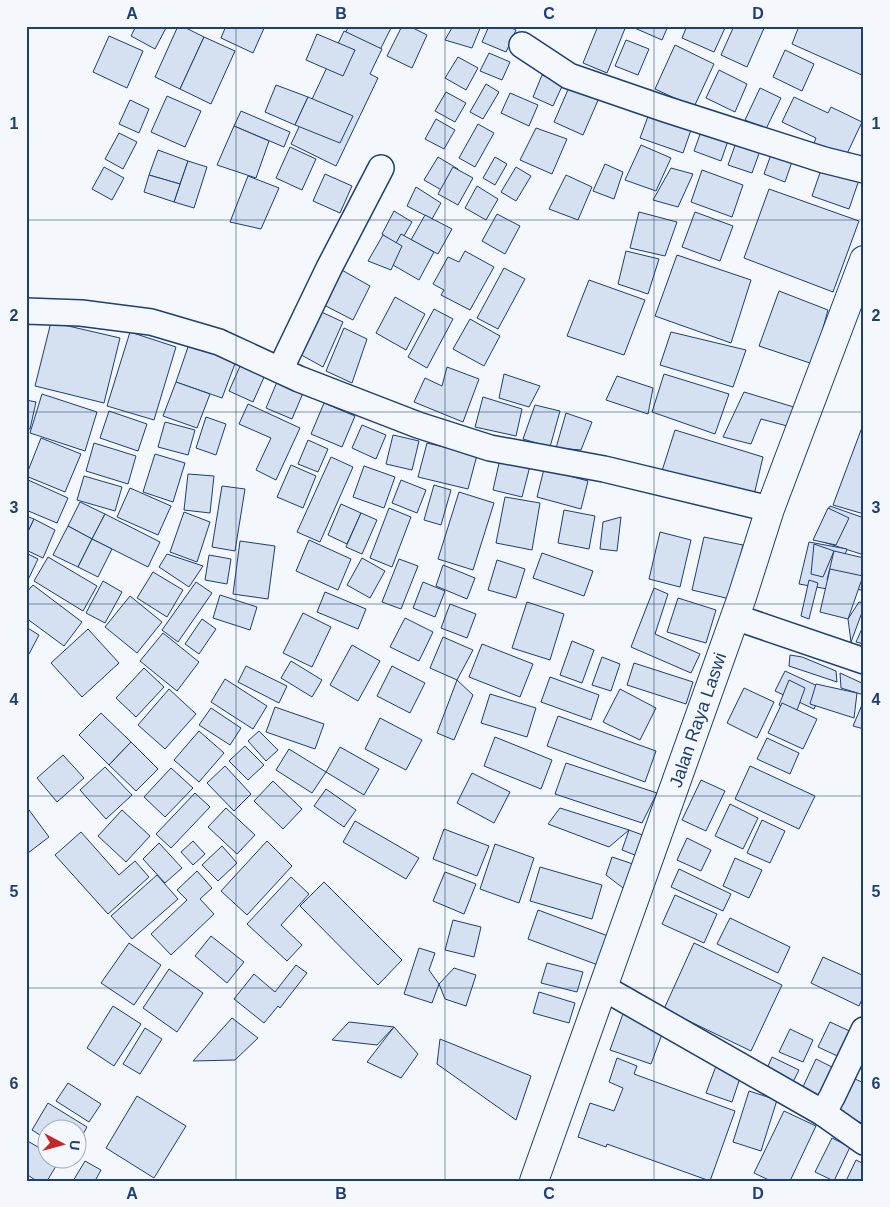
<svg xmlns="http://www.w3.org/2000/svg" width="890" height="1207" font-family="Helvetica,sans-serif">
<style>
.building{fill:#d5e0f0;stroke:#1d3f73}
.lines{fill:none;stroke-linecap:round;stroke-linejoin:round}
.minor-casing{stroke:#1d3f73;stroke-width:28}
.primary-casing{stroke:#1d3f73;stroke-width:30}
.minor{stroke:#f4f7fb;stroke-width:25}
.primary{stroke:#f4f7fb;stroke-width:28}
.grid{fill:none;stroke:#1d3f73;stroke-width:1;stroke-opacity:0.55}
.labels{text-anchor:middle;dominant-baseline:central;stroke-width:4;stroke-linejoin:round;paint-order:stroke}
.street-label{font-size:18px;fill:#1d3f73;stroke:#f4f7fb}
.neatline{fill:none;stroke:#1d3f73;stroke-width:2}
.grid-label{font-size:16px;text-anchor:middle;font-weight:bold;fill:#1d3f73}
</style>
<rect width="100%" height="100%" fill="#f4f7fb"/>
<g class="building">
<path d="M136 26H167L155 49 131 36Z"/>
<path d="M178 26H182L204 37 180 89 155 77Z"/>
<path d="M226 26H265L253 53 221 38Z"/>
<path d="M349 26H392L378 54 343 37Z"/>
<path d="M402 26H409L427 35 412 68 387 56Z"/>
<path d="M453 26H481L472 48 445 40Z"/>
<path d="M489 26H507L516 30 506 52 482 42Z"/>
<path d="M598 26H626L607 73 583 63Z"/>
<path d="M630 26H668L662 40Z"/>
<path d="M687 26H722L725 28 714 52 682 38Z"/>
<path d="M734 26H765L747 67 721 55Z"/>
<path d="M799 26H864V76L792 44Z"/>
<path d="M344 31 382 49 370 74 378 78 336 166 291 144Z"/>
<path d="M317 34 355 50 343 76 306 60Z"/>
<path d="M109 36 143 51 127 88 93 72Z"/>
<path d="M204 37 235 51 211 104 180 89Z"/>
<path d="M626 40 649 49 638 75 615 66Z"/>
<path d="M675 45 714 64 694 107 655 89Z"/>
<path d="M785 50 814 64 802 91 773 77Z"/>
<path d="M489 53 510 62 502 80 480 71Z"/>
<path d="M458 57 478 68 466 90 445 78Z"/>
<path d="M719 70 747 84 735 112 706 98Z"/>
<path d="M542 75 563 84 553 106 533 97Z"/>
<path d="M486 84 499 92 483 119 470 112Z"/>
<path d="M276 85 308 97 295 125 265 112Z"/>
<path d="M570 85 599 98 583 135 554 122Z"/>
<path d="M760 88 781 98 766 129 745 120Z"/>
<path d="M446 92 466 103 455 122 435 111Z"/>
<path d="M510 93 538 105 529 126 501 113Z"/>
<path d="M167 96 201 111 185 147 151 132Z"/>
<path d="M308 97 353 116 340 143 295 125Z"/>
<path d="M794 97 828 113 831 107 862 122 845 158 814 143 816 138 782 122Z"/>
<path d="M130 100 149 109 139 133 119 124Z"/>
<path d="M241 111 290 132 284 147 234 126Z"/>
<path d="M650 111 692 127 683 153 640 138Z"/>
<path d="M436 119 455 130 444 149 425 139Z"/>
<path d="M478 124 494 133 475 167 459 158Z"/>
<path d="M234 126 269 141 256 178 217 165Z"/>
<path d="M703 126 730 135 721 161 694 151Z"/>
<path d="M536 128 567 139 552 174 520 160Z"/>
<path d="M119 133 137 142 123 169 105 159Z"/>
<path d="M738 137 762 145 752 173 728 165Z"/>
<path d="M641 145 671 158 656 191 625 180Z"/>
<path d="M290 147 316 159 302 190 276 178Z"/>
<path d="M773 149 794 156 785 182 764 174Z"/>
<path d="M158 150 188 161 180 184 149 175Z"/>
<path d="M438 157 458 169 445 192 424 180Z"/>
<path d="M495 157 507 164 495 185 483 178Z"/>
<path d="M188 161 207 167 194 208 174 202Z"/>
<path d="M605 164 623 172 614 199 593 191Z"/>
<path d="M823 164 860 177 849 209 812 196Z"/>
<path d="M104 167 124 178 112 200 92 189Z"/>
<path d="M453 167 473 178 458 205 438 194Z"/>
<path d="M516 167 531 176 516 201 501 192Z"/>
<path d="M671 168 693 174 678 207 653 200Z"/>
<path d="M702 170 743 185 732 217 691 202Z"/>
<path d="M325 174 352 186 340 213 313 201Z"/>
<path d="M149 175 180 184 174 202 144 192Z"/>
<path d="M566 175 592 187 578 220 549 209Z"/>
<path d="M248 176 279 188 261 229 230 222Z"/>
<path d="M477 186 498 199 486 220 465 208Z"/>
<path d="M416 187 441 203 432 219 407 206Z"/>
<path d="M769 189 859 221 833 292 744 258Z"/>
<path d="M394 211 412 222 398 246 382 234Z"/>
<path d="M639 212 677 222 665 256 630 248Z"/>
<path d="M695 212 733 226 720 261 682 247Z"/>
<path d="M497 214 520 226 505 254 482 241Z"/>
<path d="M425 215 452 229 438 254 411 240Z"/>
<path d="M401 234 434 252 419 280 386 261Z"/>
<path d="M383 235 402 246 391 270 368 261Z"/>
<path d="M465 251 494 267 470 310 441 295 444 290 433 284 448 257 459 262Z"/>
<path d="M626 251 659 259 648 294 618 284Z"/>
<path d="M677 255 751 280 731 343 655 316Z"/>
<path d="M504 268 525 279 498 329 477 318Z"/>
<path d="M340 269 370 286 353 320 322 304Z"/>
<path d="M589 280 645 300 624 355 567 336Z"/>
<path d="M779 291 828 310 813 364 759 346Z"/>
<path d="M395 297 425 314 406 350 376 333Z"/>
<path d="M434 309 453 319 427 368 408 357Z"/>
<path d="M317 310 343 322 323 367 296 352Z"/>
<path d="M470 319 500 336 484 366 453 349Z"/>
<path d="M51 322 120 338 104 403 35 386Z"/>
<path d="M344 328 367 339 352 383 326 371Z"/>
<path d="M130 332 176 347 154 420 107 406Z"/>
<path d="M671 332 746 350 733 387 660 365Z"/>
<path d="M189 344 236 361 222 398 176 382Z"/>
<path d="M241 364 265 375 253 402 229 391Z"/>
<path d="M447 367 479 379 463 422 414 402 425 378 442 386Z"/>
<path d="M504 374 540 386 529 407 499 398Z"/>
<path d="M664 374 729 394 715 434 652 412Z"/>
<path d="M617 376 653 388 648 414 606 400Z"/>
<path d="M176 382 210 394 197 428 163 416Z"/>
<path d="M277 382 303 393 292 419 266 408Z"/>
<path d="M744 392 797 408 791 427 761 419 751 444 723 437Z"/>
<path d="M42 394 97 412 85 451 30 433Z"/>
<path d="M483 397 522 409 516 436 475 427Z"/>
<path d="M26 400 36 402 30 429 26 428Z"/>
<path d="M324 403 355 416 342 447 311 434Z"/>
<path d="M248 404 300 428 276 480 256 470 271 438 239 424Z"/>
<path d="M535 405 560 411 550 447 523 439Z"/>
<path d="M109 411 147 424 138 451 100 438Z"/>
<path d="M566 413 592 422 581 450 556 448Z"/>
<path d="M206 417 226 424 216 455 196 448Z"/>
<path d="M165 422 195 430 188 455 158 447Z"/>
<path d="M864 422V514L833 505Z"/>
<path d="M362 425 386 435 376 459 352 448Z"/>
<path d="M675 430 763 457 754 495 661 474Z"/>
<path d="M393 435 419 441 412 470 386 464Z"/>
<path d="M41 438 81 454 65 492 26 476Z"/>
<path d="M308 440 328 449 318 472 298 464Z"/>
<path d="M94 443 136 456 128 484 86 471Z"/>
<path d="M427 443 477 455 468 489 418 477Z"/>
<path d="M155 454 185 463 173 502 143 492Z"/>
<path d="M331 457 353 467 320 542 297 532Z"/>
<path d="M500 459 530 466 522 497 493 490Z"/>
<path d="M291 465 316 476 303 508 277 497Z"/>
<path d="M364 466 395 477 384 508 353 497Z"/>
<path d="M544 469 588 481 581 509 537 497Z"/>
<path d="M188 474 214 476 210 513 184 510Z"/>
<path d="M84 476 122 487 115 511 77 500Z"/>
<path d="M26 479 68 498 57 523 26 510Z"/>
<path d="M401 480 426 490 417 513 392 503Z"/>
<path d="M434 485 451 490 441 525 424 520Z"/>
<path d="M222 486 245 489 235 551 212 547Z"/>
<path d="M130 488 171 506 158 535 117 517Z"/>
<path d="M459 492 494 503 473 570 438 559Z"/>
<path d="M505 497 540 503 532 550 496 543Z"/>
<path d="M80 502 105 514 92 539 68 526Z"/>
<path d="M341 504 361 513 347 544 328 535Z"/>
<path d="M830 506 864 518V555L814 539Z"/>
<path d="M389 508 411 517 392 567 370 558Z"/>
<path d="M828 508 849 518 836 545 813 540Z"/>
<path d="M564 510 595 516 589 549 558 543Z"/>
<path d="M184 512 210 522 197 562 170 552Z"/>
<path d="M361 513 377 520 362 554 346 547Z"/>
<path d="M105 514 160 542 148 567 92 539Z"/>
<path d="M26 516 34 519 26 536Z"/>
<path d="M621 517 617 551 600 549 603 522Z"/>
<path d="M34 519 55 530 43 558 26 550V536Z"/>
<path d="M68 526 92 539 78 567 53 555Z"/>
<path d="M660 532 691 540 680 587 649 579Z"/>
<path d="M704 537 743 545 730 599 692 590Z"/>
<path d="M92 539 112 549 98 577 78 567Z"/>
<path d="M309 540 351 559 338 590 296 571Z"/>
<path d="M240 541 275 546 268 599 233 594Z"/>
<path d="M809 542 847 549 833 590 799 584Z"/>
<path d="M814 544 834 551 823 577 811 574Z"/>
<path d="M834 551 864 558V591L827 580Z"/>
<path d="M26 553 38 559 26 584Z"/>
<path d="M542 553 593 571 584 596 533 578Z"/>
<path d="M167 554 203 566 189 587 159 567Z"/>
<path d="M209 555 231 559 227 584 205 580Z"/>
<path d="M48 557 97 586 83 611 34 581Z"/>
<path d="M362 558 385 571 370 598 347 585Z"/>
<path d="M399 559 418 566 401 609 382 602Z"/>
<path d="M497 560 525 569 516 598 488 590Z"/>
<path d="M443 565 475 578 467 599 436 586Z"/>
<path d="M830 569 863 576 848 619 820 612Z"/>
<path d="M153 572 183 590 167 617 137 598Z"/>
<path d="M809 580 818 583 809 619 801 616Z"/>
<path d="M103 581 122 592 105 623 86 613Z"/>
<path d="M196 582 212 593 178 642 162 630Z"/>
<path d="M423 582 445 591 435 617 413 608Z"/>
<path d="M33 585 82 622 64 646 26 618V593Z"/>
<path d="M654 588 668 594 655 634 700 654 691 673 631 647Z"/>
<path d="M325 592 366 609 358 629 317 612Z"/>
<path d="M220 595 257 607 250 630 213 618Z"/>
<path d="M130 596 162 622 137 653 105 627Z"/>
<path d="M678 598 716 610 706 643 667 632Z"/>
<path d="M527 602 564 614 550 660 512 648Z"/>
<path d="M859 602 864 603V607L851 642 848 619Z"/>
<path d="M450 604 476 614 467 638 441 628Z"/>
<path d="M303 613 331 627 312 667 283 653Z"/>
<path d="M405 618 433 632 419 661 390 647Z"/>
<path d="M202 619 216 629 199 654 185 644Z"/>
<path d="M864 624V644L856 642Z"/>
<path d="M26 627 39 635 29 654 26 652Z"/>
<path d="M88 629 119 663 82 697 51 663Z"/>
<path d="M163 633 199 662 177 691 140 661Z"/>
<path d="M443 637 473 650 457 680 430 668Z"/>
<path d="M572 641 594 650 582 683 560 675Z"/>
<path d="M482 644 533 664 520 697 469 677Z"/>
<path d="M352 645 380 661 358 701 330 685Z"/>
<path d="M790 655 802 657 836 671 837 682 789 666Z"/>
<path d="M602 657 620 664 611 691 592 685Z"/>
<path d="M291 661 322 680 312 697 281 678Z"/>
<path d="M634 663 693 682 686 704 627 685Z"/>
<path d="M246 666 287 686 279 703 238 682Z"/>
<path d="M392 666 425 683 410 713 377 696Z"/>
<path d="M144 668 164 687 136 717 116 698Z"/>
<path d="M785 671 824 689 814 709 775 691Z"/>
<path d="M840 673 864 684V695L841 688Z"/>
<path d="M550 677 599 695 591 720 541 702Z"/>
<path d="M225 679 267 706 253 729 211 702Z"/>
<path d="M457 680 473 695 454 740 437 733Z"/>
<path d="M789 680 805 688 796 713 779 705Z"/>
<path d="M816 684 857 693 854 718 810 704Z"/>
<path d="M744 688 774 702 757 738 727 723Z"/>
<path d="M169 689 196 714 165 749 138 725Z"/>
<path d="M620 689 656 708 640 740 603 722Z"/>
<path d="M490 694 536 708 527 737 481 723Z"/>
<path d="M864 700V729L853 726Z"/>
<path d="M782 703 817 719 803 749 768 733Z"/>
<path d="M275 707 324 724 315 749 266 732Z"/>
<path d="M211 708 241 728 230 745 199 725Z"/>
<path d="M101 713 131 742 109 765 79 735Z"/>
<path d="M558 716 656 751 645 782 547 746Z"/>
<path d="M380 718 422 740 406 770 365 749Z"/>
<path d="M199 731 224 753 199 782 174 760Z"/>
<path d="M259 731 278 750 266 761 248 741Z"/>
<path d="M495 737 552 760 541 789 484 766Z"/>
<path d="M767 738 799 753 790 774 757 759Z"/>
<path d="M131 742 158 769 136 791 109 765Z"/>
<path d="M245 746 264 765 248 780 229 761Z"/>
<path d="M340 747 379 769 364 795 326 772Z"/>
<path d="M289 749 326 772 312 793 276 770Z"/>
<path d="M63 755 84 778 57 802 37 778Z"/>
<path d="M566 763 657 793 642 823 555 794Z"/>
<path d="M225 766 251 794 234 811 207 783Z"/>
<path d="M750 766 815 796 799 829 735 799Z"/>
<path d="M105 767 132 795 106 819 80 790Z"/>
<path d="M171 768 193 788 165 817 144 797Z"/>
<path d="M472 773 510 792 494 823 457 803Z"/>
<path d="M701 780 725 791 706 831 682 820Z"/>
<path d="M273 781 302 809 283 829 254 801Z"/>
<path d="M326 789 356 810 344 827 314 806Z"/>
<path d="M195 793 210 807 171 848 156 834Z"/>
<path d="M730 804 758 818 743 849 715 836Z"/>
<path d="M26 806 49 837 28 853 26 850Z"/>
<path d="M226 808 255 835 237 854 208 827Z"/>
<path d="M560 808 629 830 609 847 548 824Z"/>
<path d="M122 810 150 836 126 862 98 836Z"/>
<path d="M762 820 785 831 770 863 747 853Z"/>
<path d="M355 821 419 858 406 879 343 842Z"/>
<path d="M444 829 489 846 477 876 433 859Z"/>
<path d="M629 830 648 837 640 857 622 850Z"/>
<path d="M81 832 119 875 135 861 149 877 108 914 55 855Z"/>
<path d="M687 838 711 850 701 871 677 860Z"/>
<path d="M193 841 205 854 193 865 181 852Z"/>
<path d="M267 841 292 866 247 915 221 891Z"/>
<path d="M159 843 182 868 165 883 143 859Z"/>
<path d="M495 844 534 858 519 903 480 889Z"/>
<path d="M222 846 237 863 218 881 202 865Z"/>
<path d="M612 857 636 865 627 891 606 875Z"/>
<path d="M735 858 762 870 749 898 723 886Z"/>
<path d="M540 867 602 885 592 919 530 901Z"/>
<path d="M679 869 731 894 723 911 671 887Z"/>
<path d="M197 871 212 888 200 899 214 914 171 955 151 934 187 900 177 890Z"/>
<path d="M445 872 476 884 464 914 433 901Z"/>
<path d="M157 875 178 899 132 939 111 916Z"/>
<path d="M291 877 309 894 281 925 302 945 287 961 247 924Z"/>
<path d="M324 882 402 960 378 985 300 906Z"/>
<path d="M675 895 717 914 704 943 662 924Z"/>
<path d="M538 910 608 936 598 965 528 939Z"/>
<path d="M730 918 790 947 778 973 717 944Z"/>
<path d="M453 920 481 927 474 957 445 950Z"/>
<path d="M211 936 244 962 227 983 195 956Z"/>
<path d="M129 943 161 965 134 1005 101 983Z"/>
<path d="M694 943 782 985 751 1051 664 1009Z"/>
<path d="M419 948 435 953 429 970 439 984 432 1003 404 994Z"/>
<path d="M823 957 864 976V995L859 1006 811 983Z"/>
<path d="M547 963 583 972 577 992 541 983Z"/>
<path d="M296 965 307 973 280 1008 278 1006 264 1023 234 999 254 974 275 992Z"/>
<path d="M454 968 476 975 466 1006 445 999 439 984Z"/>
<path d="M169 969 203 993 177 1032 143 1008Z"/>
<path d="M539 992 575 1003 569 1023 533 1013Z"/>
<path d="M113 1006 141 1024 114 1066 87 1048Z"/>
<path d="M624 1011 665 1026 651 1064 610 1050Z"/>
<path d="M232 1018 258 1038 235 1060 193 1061Z"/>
<path d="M349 1022 394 1027 377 1045 332 1040Z"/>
<path d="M830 1022 856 1034 844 1059 818 1047Z"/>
<path d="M394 1027 418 1054 401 1078 367 1062Z"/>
<path d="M145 1028 162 1039 140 1074 123 1064Z"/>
<path d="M790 1029 813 1040 803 1062 779 1052Z"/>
<path d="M440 1039 531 1076 516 1120 437 1064Z"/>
<path d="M772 1057 799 1070 791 1086 765 1073Z"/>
<path d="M617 1058 637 1066 634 1074 735 1111 710 1181 607 1144 606 1147 578 1137 590 1103 614 1111 623 1088 609 1082Z"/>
<path d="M816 1059 838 1070 823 1102 801 1091Z"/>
<path d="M716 1066 741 1075 732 1102 706 1093Z"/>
<path d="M846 1075 864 1083V1124L831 1109Z"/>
<path d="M68 1083 101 1104 89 1122 56 1101Z"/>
<path d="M749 1091 777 1100 761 1151 733 1142Z"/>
<path d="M137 1096 186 1126 154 1178 106 1148Z"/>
<path d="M48 1103 87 1127 78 1143V1130H48V1140L32 1130Z"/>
<path d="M784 1111 816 1126 790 1181H771L754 1173Z"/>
<path d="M832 1138 850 1147 834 1181 815 1172Z"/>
<path d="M26 1140 48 1153V1160L59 1161 47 1181H37L26 1174Z"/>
<path d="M856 1160 864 1164V1181H846Z"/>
<path d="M85 1161 101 1170 95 1181H73Z"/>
</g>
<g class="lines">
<defs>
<g id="minor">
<path d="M522 45 569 76 665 109 824 160 864 170"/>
<path d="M26 311 81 313 151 322 219 342 299 379 418 425 490 448 604 469 770 509"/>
<path d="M280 370 329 268 381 168"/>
<path d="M735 617 864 661"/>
<path d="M604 988 823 1113 864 1142"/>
<path d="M823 1113 832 1097 864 1030"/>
</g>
<path id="primary" d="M534 1181 742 597 770 509 864 260"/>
</defs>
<use href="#minor" class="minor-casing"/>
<use href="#primary" class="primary-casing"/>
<use href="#minor" class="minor"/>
<use href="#primary" class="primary"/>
</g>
<path class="grid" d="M236 26V1181M445 26V1181M654 26V1181M26 220H864M26 412H864M26 604H864M26 796H864M26 988H864"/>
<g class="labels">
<g class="street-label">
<text transform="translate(698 720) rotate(-71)">Jalan Raya Laswi</text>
</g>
</g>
<rect width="890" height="1207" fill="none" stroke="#f4f7fb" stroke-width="55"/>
<g transform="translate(62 1144) rotate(96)"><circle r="24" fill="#f4f7fb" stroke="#9eadc5"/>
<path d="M0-4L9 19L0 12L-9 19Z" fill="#c62828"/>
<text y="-8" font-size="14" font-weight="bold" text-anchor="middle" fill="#1d3f73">U</text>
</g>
<rect x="28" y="28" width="834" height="1152" class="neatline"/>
<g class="grid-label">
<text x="132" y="19">A</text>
<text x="341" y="19">B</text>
<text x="549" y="19">C</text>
<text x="758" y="19">D</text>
<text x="14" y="129">1</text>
<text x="876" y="129">1</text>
<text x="14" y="321">2</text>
<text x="876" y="321">2</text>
<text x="14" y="513">3</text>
<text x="876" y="513">3</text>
<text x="14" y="705">4</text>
<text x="876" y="705">4</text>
<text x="14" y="897">5</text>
<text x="876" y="897">5</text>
<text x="14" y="1089">6</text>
<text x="876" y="1089">6</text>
<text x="132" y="1199">A</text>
<text x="341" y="1199">B</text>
<text x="549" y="1199">C</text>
<text x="758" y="1199">D</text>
</g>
</svg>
